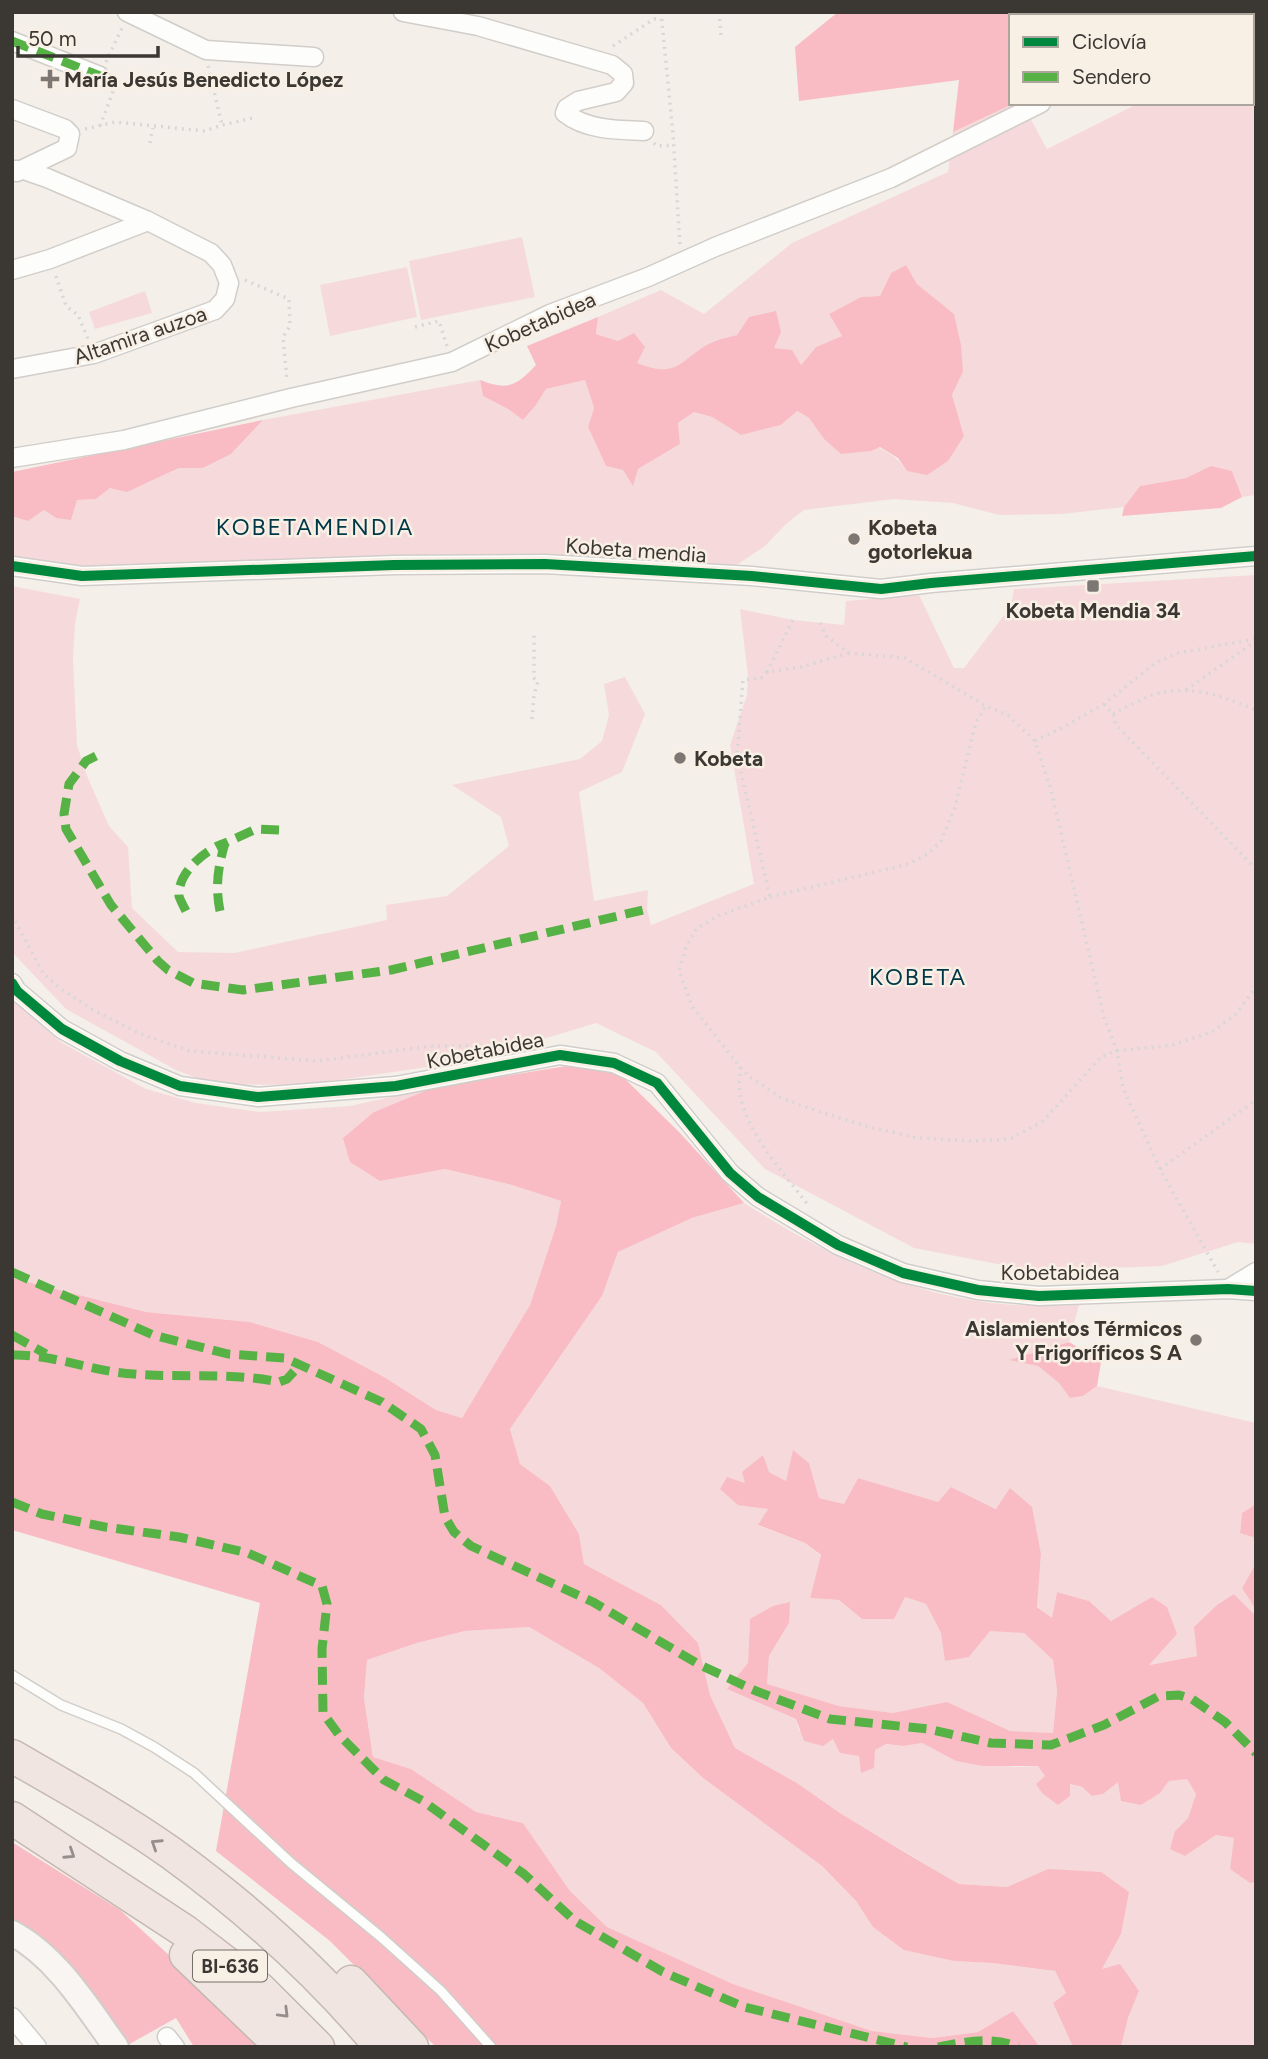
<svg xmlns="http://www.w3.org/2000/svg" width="1268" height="2059" font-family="Figtree,sans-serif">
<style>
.green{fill:#f6dadb}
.forest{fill:#f9bcc5}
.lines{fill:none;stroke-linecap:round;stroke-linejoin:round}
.lane-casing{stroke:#d1cdc9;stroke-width:12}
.street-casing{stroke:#d1cdc9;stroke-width:21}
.secondary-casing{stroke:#d1cdc9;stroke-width:28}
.highway-casing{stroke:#c5b8b2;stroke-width:35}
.path{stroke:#d9d7d5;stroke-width:3.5;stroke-dasharray:2 5;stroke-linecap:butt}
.lane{stroke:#fdfdfc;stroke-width:9}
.street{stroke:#fdfdfc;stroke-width:18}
.secondary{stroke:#f9f5f3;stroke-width:24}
.highway{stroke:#f0e5e0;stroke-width:32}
.quiet{stroke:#57b246;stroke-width:9;stroke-dasharray:18 9;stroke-linecap:butt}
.cycleway-casing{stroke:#f8efe5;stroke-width:15}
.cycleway{stroke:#00873e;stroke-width:10}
.oneway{stroke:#968e8a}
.poi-dot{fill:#7c7773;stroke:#f8efe5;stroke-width:2.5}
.labels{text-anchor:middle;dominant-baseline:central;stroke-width:5;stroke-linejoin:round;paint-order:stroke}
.shield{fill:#f8efe5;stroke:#746e68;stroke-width:2}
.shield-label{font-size:19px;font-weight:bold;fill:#3b3733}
.poi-label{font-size:21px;font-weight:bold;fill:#3b3733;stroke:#f8efe5;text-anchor:start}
.street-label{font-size:21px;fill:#3b3733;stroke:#f8efe5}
.neighbourhood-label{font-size:23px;letter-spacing:2px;fill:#003747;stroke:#f8efe5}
</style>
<rect width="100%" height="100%" fill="#f4efe9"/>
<g class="green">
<path d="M1219 12H1256V495L1242 497 1232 471 1211 467 1186 478 1140 486 1124 507 1062 514 999 515 953 503 894 499 804 510 786 524 765 546 735 566 505 555 115 568 58 563 12 556V516L28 520 44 510 56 518 77 500 96 499 110 488 149 482 179 468H203L231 454 263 420 480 380 483 396 508 409 523 420 536 405 546 389 585 380 594 408 588 427 606 466 623 470 633 485 638 469 680 444 678 423 694 412 712 417 741 435 781 425 796 411 809 418 824 439C857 443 887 441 907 471L964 436 952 395 963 372 934 298 917 284 906 265 891 273 880 296 861 297 829 314 842 336 816 347 801 365 774 348 749 317 737 335 716 340 697 351 676 369 655 370 637 363 618 341 596 334 598 317 661 290 704 314 792 243 948 172 953 132 1015 103H1022L1047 149 1139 103H1252V16H1215Z"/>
<path d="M522 237 535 297 421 320 409 261Z"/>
<path d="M407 267 417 317 330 336 320 285Z"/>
<path d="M145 291 152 313 95 329 89 312Z"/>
<path d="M1256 575V1244L1238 1242 1162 1266 1034 1271 914 1248 765 1169 656 1052 596 1023 474 1060 306 1085 212 1084 176 1070 66 1009 12 952V586L80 599 75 624 73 659 77 745 87 776 109 826 128 847 132 908 178 952 234 953 387 920 386 905 447 896 509 846 501 817 452 785 580 759 602 741 609 715 604 684 625 677 645 714 622 772 579 792 594 901 648 890 647 909 651 925 754 884 730 745 747 695 748 676 740 609 793 620 844 625 846 601 919 595 954 668H964L1011 606 1014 589Z"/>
<path d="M12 1000 62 1043 146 1089 196 1103 260 1112 350 1106 432 1088 374 1112 380 1181 445 1169 512 1185 561 1201 556 1226 530 1305 462 1418 436 1410 384 1377 318 1342 250 1322 146 1312 12 1278Z"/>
<path d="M744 1203C854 1272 946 1313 1079 1305L1069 1342 1010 1360 1038 1366 1059 1383 1070 1398 1083 1396 1097 1386 1256 1423V1504L1242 1513 1240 1532 1256 1538V1563L1242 1588 1256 1610V1616L1234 1594 1197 1656 1147 1665 1152 1598 1111 1621 1088 1601 1057 1592 1052 1619 1037 1606 1041 1554 1010 1489 997 1509 951 1487 938 1503 858 1478 844 1504 819 1498 809 1463 794 1451 786 1481 769 1472 762 1455 768 1509 759 1526 805 1543 821 1556 810 1598 839 1600 862 1619 905 1597 926 1604 941 1633 969 1657 990 1630 1024 1633 1053 1660 1057 1691 1053 1733 1010 1731 947 1703 893 1713 839 1706 766 1684 769 1656 789 1623 750 1619 748 1663 757 1702 796 1719 799 1731 833 1739 859 1756 862 1772 875 1750 886 1744 904 1746 922 1743 956 1761 1016 1767 1038 1766 1046 1776 1036 1785 1070 1784 1103 1794 1118 1781 1160 1793 1169 1781 1187 1778 1196 1794 1188 1818 1175 1831 1185 1856 1216 1835 1235 1838 1230 1869 1250 1882H1256L1255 2047H1121L1128 2018 1139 1991 1101 1970 1121 1934 1048 1869 1007 1887 959 1884 840 1813 797 1783 735 1748 710 1695 698 1643 661 1605 584 1564 579 1534 550 1486 520 1464 510 1429 602 1296 618 1252 692 1218Z"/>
<path d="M529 1627 599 1668 643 1703 671 1748 703 1778 822 1866 856 1901 874 1927 954 1961 992 1963 1055 1971 1066 1993 1053 2003 1073 2047H1040L1013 2011 978 2032 932 2038 872 2031 733 1984 607 1927 570 1891 523 1823 476 1812 411 1769 373 1757 364 1698 367 1660 417 1643 465 1631Z"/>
</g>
<g class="forest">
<path d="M838 12H1153L1149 16H1011V103H1015L953 132 959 80 799 101 795 47Z"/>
<path d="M906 265 917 284 954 314 961 345 963 372 952 395 964 436 948 461 927 475 907 471 898 458 880 447 871 451 841 454 824 439 809 418 797 411 781 425 741 435 712 417 694 412 678 423 680 444 638 469 633 486 623 470 606 466 588 427 594 408 585 380 546 389 536 405 523 420 508 409 483 396 480 380C508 391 516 386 536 365L527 346 598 317 596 334 618 341 634 333 645 347 637 363C682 381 680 356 715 341 722 338 730 337 737 335L749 317 776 311 781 332 774 348 792 350 801 365 816 347 842 336 829 314 861 297 880 296 891 273Z"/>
<path d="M263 420 231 454 203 468H179L127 492 110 488 96 499 77 500 71 520 56 518 44 510 28 521 12 516V472Z"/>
<path d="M1211 466 1232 471 1242 497 1221 508 1122 516 1124 507 1140 486 1186 478Z"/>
<path d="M579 1064 622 1076 680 1133 744 1203 692 1218 618 1252 602 1296 510 1429 520 1464 550 1486 579 1534 584 1564 661 1605 698 1643 710 1695 735 1748 797 1783 840 1813 911 1856 959 1884 1007 1887 1048 1869 1101 1872 1129 1892 1121 1934 1102 1969 1120 1964 1139 1991 1128 2018 1121 2047H1073L1053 2003 1066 1993 1055 1971 992 1963 954 1961 904 1950 873 1927 856 1901 822 1866 703 1778 671 1748 643 1703 599 1668 529 1627 465 1631 417 1643 367 1660 364 1698 373 1757 411 1769 476 1812 523 1823 570 1891 607 1927 733 1984 872 2031 932 2038 978 2032 1013 2011 1040 2047H436L330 1941 216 1851 260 1603 12 1530V1342L21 1335 12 1330V1278L146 1312 250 1322 318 1342 384 1377 436 1410 462 1418 530 1305 556 1226 561 1201 512 1185 445 1169 380 1181 350 1162 343 1138 374 1112 432 1088Z"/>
<path d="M1069 1342 1101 1362 1097 1386 1083 1396 1070 1398 1059 1383 1038 1366 1009 1360Z"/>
<path d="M793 1450 809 1463 819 1498 844 1504 858 1478 938 1502 951 1487 996 1509 1010 1488 1032 1507 1041 1554 1037 1607 1052 1618 1057 1592 1089 1601 1111 1621 1152 1597 1167 1607 1177 1634 1149 1665 1197 1656 1194 1627 1217 1605 1234 1594 1256 1616V1882L1250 1883 1230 1869 1234 1838 1216 1835 1185 1856 1170 1849 1175 1831 1188 1818 1196 1794 1187 1779 1169 1781 1160 1793 1141 1805 1121 1801 1118 1782 1103 1794 1092 1796 1082 1787 1070 1784V1796L1058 1805 1042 1793 1036 1784 1045 1776 1038 1766H983L956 1761 922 1743 904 1746 886 1744 875 1750 874 1768 861 1773 859 1756 840 1753 833 1739 823 1746 804 1741 796 1719 727 1689 748 1663 750 1619 773 1606 790 1602 789 1623 769 1656 767 1684 839 1706 893 1713 947 1702 1010 1731 1053 1733 1057 1691 1053 1660 1024 1633 990 1631 969 1657 945 1661 941 1633 926 1604 905 1597 894 1619H862L839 1600 810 1598 821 1555 805 1543 758 1525 768 1509 738 1505 720 1489 727 1477 745 1483 742 1472 763 1455 769 1472 786 1481Z"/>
<path d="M1256 1504V1538L1240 1533 1242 1513Z"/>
<path d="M1256 1563V1610L1242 1588Z"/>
<path d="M12 1842 120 1910 220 2002 265 2047H194L176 2018 126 2046C95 2002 65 1943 12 1923Z"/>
</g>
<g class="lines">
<defs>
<path id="lane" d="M12 1675 61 1705 121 1729 154 1747 194 1773 291 1863 381 1937 441 1991 491 2047"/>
<g id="street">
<path d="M127 12 206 50 314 57"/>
<path d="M403 12 478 26 612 65 623 74 624 83 616 92 578 101 567 108 565 113C586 130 618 130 644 131"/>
<path d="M1171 16 1175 12"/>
<path d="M12 41 100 76"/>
<path d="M12 109 65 129 70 134 67 148 17 172"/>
<path d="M12 170H24L47 178 148 221 211 253 222 265 229 283 225 299 215 310 94 354 12 369"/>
<path d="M12 270 50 259 148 221"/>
<path d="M12 458 124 440 291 398 452 362 550 314 648 277 715 247 891 178 1041 103"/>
<path d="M12 566 82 576 394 565 545 564 752 576 881 589 931 583 1256 556"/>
<path d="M12 983 17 991 62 1029 120 1061 180 1086 258 1097 396 1086 560 1055 614 1063 657 1083 730 1173 758 1197 838 1245 903 1273 978 1290 1039 1296 1228 1289 1256 1291"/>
<path d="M1228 1289 1256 1272"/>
<path d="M12 2017 37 2047"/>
<path d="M167 2037 175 2047"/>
</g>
<path id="secondary" d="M12 1933C57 1957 87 2007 116 2047"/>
<g id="highway">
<path d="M12 1756C66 1787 120 1817 171 1853 248 1909 320 1974 381 2047"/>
<path d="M12 1818 186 1932 260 1989 318 2047"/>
<path d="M186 1955 282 2047"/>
<path d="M351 1982 412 2047"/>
</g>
</defs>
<use href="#lane" class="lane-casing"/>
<use href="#street" class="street-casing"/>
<use href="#secondary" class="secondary-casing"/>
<use href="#highway" class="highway-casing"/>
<g class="path">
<path d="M661 12 673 134 680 246"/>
<path d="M719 12 721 35"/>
<path d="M613 46 654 19 661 18"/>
<path d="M106 62 122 28"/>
<path d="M208 66 222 125"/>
<path d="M100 126 114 89"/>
<path d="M85 129 115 122 205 131 222 125 253 118"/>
<path d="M150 143 153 128"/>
<path d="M654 143 657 146 673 145"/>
<path d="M56 276 66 306 78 315 88 339"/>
<path d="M245 280 289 299 290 326 283 337 287 380"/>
<path d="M415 327 439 321 447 346"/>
<path d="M820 623 826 636 849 653 905 658 986 706 1008 715 1035 741 1051 790 1104 1017 1117 1051 1123 1088 1160 1169 1218 1272"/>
<path d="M849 653 801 667 767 672 761 678 743 680 737 755 770 897 718 916 696 929 686 947 679 971 692 1006 740 1067 750 1077 780 1097 805 1107 865 1126 918 1138 972 1141 1010 1139 1043 1121 1102 1056 1117 1051 1172 1045 1212 1032 1235 1015 1256 987"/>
<path d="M767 672 793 620"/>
<path d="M1186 690 1256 641"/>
<path d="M1104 704 1113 714 1116 725 1256 869"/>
<path d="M1113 714C1129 706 1147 695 1164 692 1196 686 1227 698 1256 710"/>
<path d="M532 719 534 695 538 681 534 678V635"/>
<path d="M1035 741 1060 729 1104 704 1155 663 1178 653 1256 639"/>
<path d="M770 897 909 864 929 853 941 841 955 807 976 722 986 706"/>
<path d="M12 915 43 973 60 988 93 1010 141 1034 190 1051 318 1061 431 1046H508"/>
<path d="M740 1067C740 1077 738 1089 741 1099 751 1139 784 1173 808 1205"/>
<path d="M1160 1169 1256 1100"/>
</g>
<use href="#lane" class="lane"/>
<use href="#street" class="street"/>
<use href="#secondary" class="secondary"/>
<use href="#highway" class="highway"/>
<g class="quiet">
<path d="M12 41 100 76"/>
<path d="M96 756 86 761 69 784 64 814 66 829 111 905 158 961 168 970 193 983 243 990 391 970 647 909"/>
<path d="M186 911C184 907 180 900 179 896 177 873 206 849 225 843"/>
<path d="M220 911C215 886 218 867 225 843L256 829 279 830"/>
<path d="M12 1272 153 1335 228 1354 285 1358 382 1402 421 1429 435 1455 445 1517 454 1532 471 1546 593 1602 700 1665 756 1691 830 1719 928 1729 991 1743 1051 1745 1104 1725 1159 1696 1179 1695 1192 1699 1225 1722 1256 1753"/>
<path d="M12 1335 46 1354"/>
<path d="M12 1355C54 1354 93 1372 134 1374 182 1378 231 1372 279 1382L287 1379 300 1365"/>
<path d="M12 1502 42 1514 105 1527 179 1537 248 1553 322 1586 327 1604 322 1649 323 1713 339 1735 384 1780 423 1801 524 1874 575 1921 663 1972 744 2007 907 2047"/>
<path d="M938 2047C964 2042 993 2036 1018 2047"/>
</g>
<defs>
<g id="cycleway">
<path d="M12 566 82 576 394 565 545 564 752 576 881 589 931 583 1256 556"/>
<path d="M12 983 17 991 62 1029 120 1061 180 1086 258 1097 396 1086 560 1055 614 1063 657 1083 730 1173 758 1197 838 1245 903 1273 978 1290 1039 1296 1228 1289 1256 1291"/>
</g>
</defs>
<use href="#cycleway" class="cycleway-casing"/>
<use href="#cycleway" class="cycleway"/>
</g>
<defs><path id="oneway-chevron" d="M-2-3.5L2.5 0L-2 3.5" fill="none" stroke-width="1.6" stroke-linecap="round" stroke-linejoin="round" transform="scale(1.75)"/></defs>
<g class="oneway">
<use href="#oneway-chevron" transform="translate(156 1844) rotate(-147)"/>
<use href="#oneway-chevron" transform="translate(70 1854) rotate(33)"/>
<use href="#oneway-chevron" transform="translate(284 2013) rotate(45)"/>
</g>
<g class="poi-dot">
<path d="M46.5 68.5h7v7h7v7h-7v7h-7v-7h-7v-7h7z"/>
<circle cx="854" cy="539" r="7"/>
<rect x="1086" y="579" width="14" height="14" rx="3.5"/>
<circle cx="680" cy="758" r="7"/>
<circle cx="1196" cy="1340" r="7"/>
</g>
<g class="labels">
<rect class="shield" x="193" y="1950.5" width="74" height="31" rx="5"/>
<g class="shield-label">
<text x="230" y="1966">BI-636</text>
</g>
<g class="poi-label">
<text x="64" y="79">María Jesús Benedicto López</text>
<text x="868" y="527">Kobeta<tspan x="868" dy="24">gotorlekua</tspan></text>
<text x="1093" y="610" text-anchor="middle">Kobeta Mendia 34</text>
<text x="694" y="758">Kobeta</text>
<text x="1182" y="1328" text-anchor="end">Aislamientos Térmicos<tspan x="1182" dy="24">Y Frigoríficos S A</tspan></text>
</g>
<g class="street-label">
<text transform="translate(540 322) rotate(-24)">Kobetabidea</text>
<text transform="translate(140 335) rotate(-19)">Altamira auzoa</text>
<text transform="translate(636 550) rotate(4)">Kobeta mendia</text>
<text transform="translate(485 1050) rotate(-11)">Kobetabidea</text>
<text x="1060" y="1272">Kobetabidea</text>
</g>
<g class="neighbourhood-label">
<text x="315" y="527">KOBETAMENDIA</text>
<text x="918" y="977">KOBETA</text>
</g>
</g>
<rect width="1268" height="2059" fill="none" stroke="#3b3733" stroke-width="28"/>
<rect x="1009" y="14" width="245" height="91" fill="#f8efe5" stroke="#aca59e" stroke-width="2"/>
<rect x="1023" y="37" width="35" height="10" fill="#00873e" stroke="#aca59e" stroke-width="2"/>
<text x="1072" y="49" font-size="21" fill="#3b3733">Ciclovía</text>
<rect x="1023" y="72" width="35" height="10" fill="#57b246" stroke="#aca59e" stroke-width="2"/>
<text x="1072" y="84" font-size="21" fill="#3b3733">Sendero</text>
<path d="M18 46v10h140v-10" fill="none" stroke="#3b3733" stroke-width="3.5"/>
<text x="28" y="46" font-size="21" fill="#3b3733" stroke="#f8efe5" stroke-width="5" paint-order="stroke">50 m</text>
</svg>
